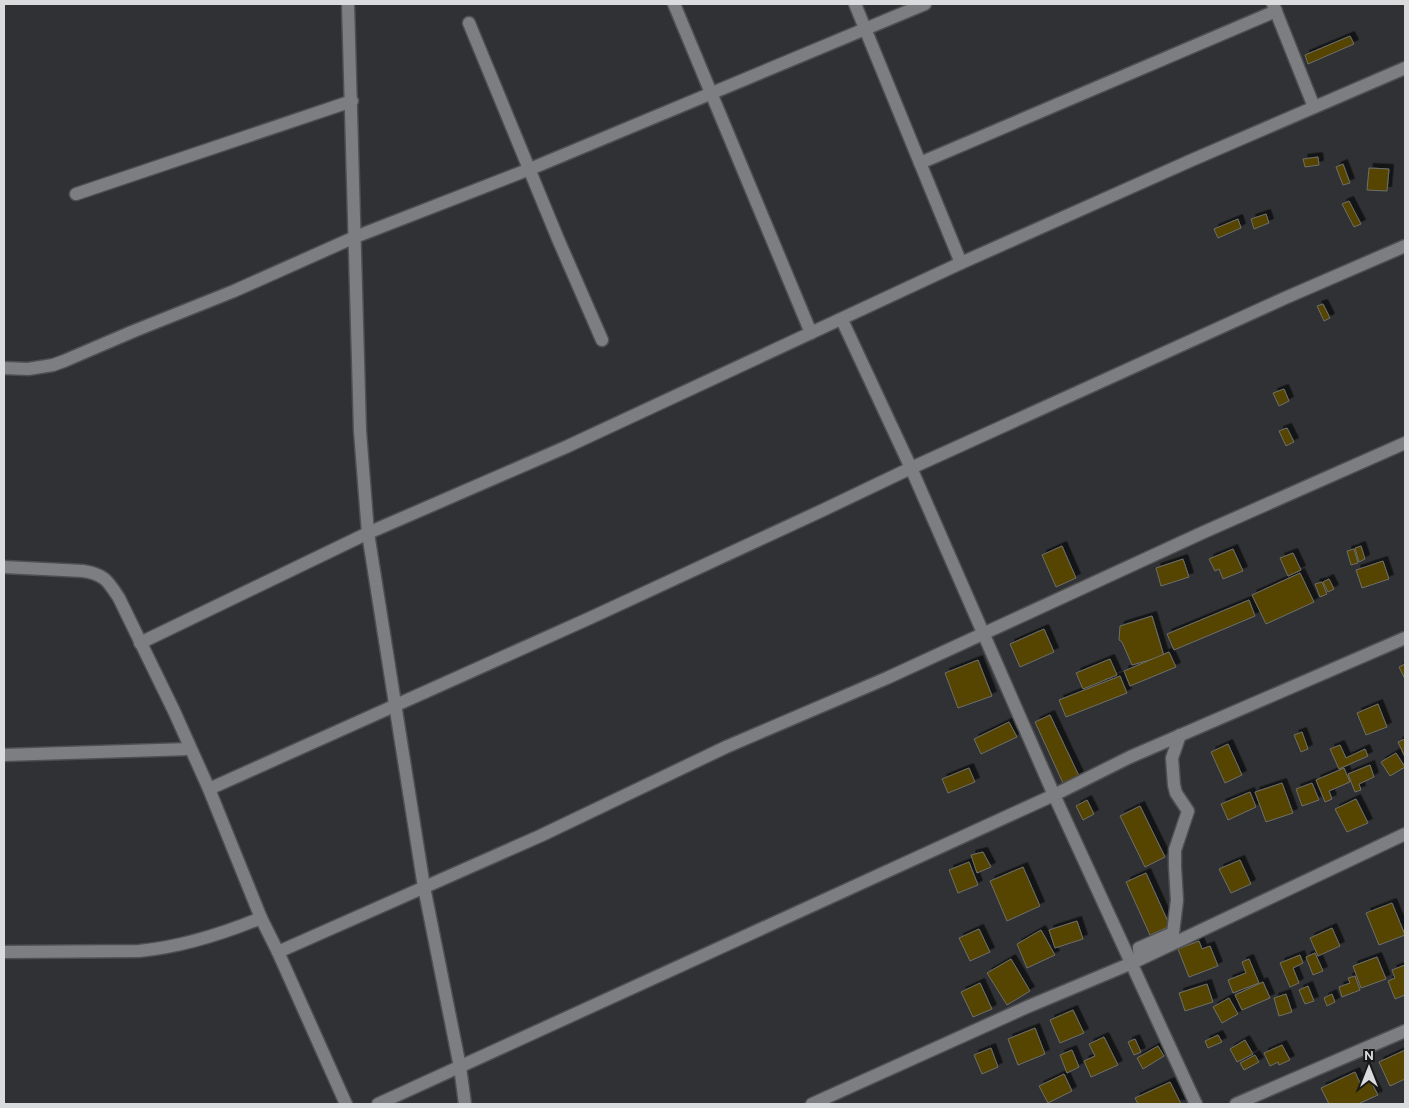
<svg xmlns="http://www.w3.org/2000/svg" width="1409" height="1108" font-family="Overpass,sans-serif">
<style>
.building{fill:#544500;stroke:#6e6e6b;filter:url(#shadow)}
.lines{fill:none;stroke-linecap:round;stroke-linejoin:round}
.street-casing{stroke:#4e4f51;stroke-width:15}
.street{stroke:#7d7e81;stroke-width:12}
</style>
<defs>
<filter id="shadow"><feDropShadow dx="4.5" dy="-4.5" stdDeviation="0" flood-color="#0009"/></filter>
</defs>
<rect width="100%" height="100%" fill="#303134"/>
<g class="building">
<path d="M1350 36 1354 44 1308 64 1305 55Z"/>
<path d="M1318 157 1319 165 1305 167 1303 159Z"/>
<path d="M1343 164 1350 183 1343 185 1336 167Z"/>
<path d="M1369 168 1389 169 1387 191 1367 190Z"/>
<path d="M1349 201 1361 224 1354 227 1342 204Z"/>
<path d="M1266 214 1269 223 1254 229 1251 219Z"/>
<path d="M1238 219 1241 228 1218 238 1214 229Z"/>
<path d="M1323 304 1330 318 1324 321 1317 306Z"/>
<path d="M1284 389 1289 401 1279 406 1273 393Z"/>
<path d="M1287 428 1294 442 1286 446 1279 431Z"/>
<path d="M1062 546 1076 578 1056 587 1042 555Z"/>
<path d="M1361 546 1365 559 1359 562 1355 548Z"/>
<path d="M1233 549 1243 571 1223 579 1219 569 1215 571 1209 559Z"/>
<path d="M1354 549 1358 563 1351 565 1347 551Z"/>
<path d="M1293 553 1301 570 1288 576 1280 558Z"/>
<path d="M1183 559 1189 577 1161 586 1156 568Z"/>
<path d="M1383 561 1389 579 1362 588 1356 570Z"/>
<path d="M1300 573 1314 602 1266 624 1252 595Z"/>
<path d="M1329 579 1334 589 1328 592 1323 582Z"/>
<path d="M1322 582 1327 594 1320 597 1315 584Z"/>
<path d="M1249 600 1255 616 1174 650 1167 634Z"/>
<path d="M1152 616 1164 656 1132 665 1122 642 1119 640 1120 626Z"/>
<path d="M1044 629 1054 652 1020 667 1010 644Z"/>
<path d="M1169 652 1176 667 1130 686 1124 671Z"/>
<path d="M1110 659 1117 675 1083 689 1076 673Z"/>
<path d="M978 660 992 696 958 708 945 673Z"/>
<path d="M1405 664V679L1399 667Z"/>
<path d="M1120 676 1127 693 1066 717 1059 700Z"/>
<path d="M1378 704 1387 727 1366 735 1357 713Z"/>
<path d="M1050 715 1079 776 1063 783 1035 722Z"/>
<path d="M1009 722 1017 737 981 754 974 739Z"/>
<path d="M1302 732 1308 749 1301 752 1294 735Z"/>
<path d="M1405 739V757L1398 742Z"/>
<path d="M1228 744 1242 775 1225 783 1211 752Z"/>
<path d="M1340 745 1346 758 1365 749 1368 756 1339 769 1330 749Z"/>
<path d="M1396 753 1405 767 1390 776 1381 762Z"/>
<path d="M1370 765 1374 777 1359 784 1361 790 1355 792 1348 774Z"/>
<path d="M969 768 975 782 948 793 942 779Z"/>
<path d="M1344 768 1350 782 1329 791 1332 799 1325 802 1316 780Z"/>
<path d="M1282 783 1293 813 1266 822 1255 792Z"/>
<path d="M1312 783 1319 800 1302 806 1296 789Z"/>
<path d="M1250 792 1256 807 1228 820 1221 804Z"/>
<path d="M1356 799 1368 823 1347 832 1335 809Z"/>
<path d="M1087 800 1094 814 1083 820 1076 806Z"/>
<path d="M1140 806 1165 857 1145 867 1120 816Z"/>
<path d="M983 852 991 867 977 873 971 855Z"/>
<path d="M1240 860 1251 884 1231 893 1219 869Z"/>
<path d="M969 862 978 885 958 893 949 870Z"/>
<path d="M1023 867 1040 906 1007 921 990 881Z"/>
<path d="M1146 873 1170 926 1150 935 1126 882Z"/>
<path d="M1392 903 1405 935 1379 945 1366 913Z"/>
<path d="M1077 921 1083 939 1055 948 1049 930Z"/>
<path d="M1332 928 1340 946 1318 956 1310 938Z"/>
<path d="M979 929 990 952 970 961 959 938Z"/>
<path d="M1041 930 1055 955 1027 968 1017 944Z"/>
<path d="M1199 941 1202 949 1210 946 1218 966 1189 977 1178 949Z"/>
<path d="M1315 953 1323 971 1313 975 1306 957Z"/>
<path d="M1300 955 1303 963 1293 968 1299 983 1290 987 1280 963Z"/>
<path d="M1377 957 1386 979 1361 988 1353 966Z"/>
<path d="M1011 959 1030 991 1007 1005 987 973Z"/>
<path d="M1249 959 1259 983 1233 993 1228 980 1246 973 1242 962Z"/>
<path d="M1405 965V995L1395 999 1388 981 1395 978 1392 970Z"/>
<path d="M1355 976 1360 990 1342 997 1339 987 1350 983 1348 978Z"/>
<path d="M1263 982 1270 998 1242 1010 1235 995Z"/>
<path d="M980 983 992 1009 973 1017 961 992Z"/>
<path d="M1207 984 1213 1002 1185 1011 1179 993Z"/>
<path d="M1308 986 1314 1001 1305 1004 1299 990Z"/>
<path d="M1286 994 1292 1012 1279 1016 1274 998Z"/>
<path d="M1332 994 1335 1002 1327 1006 1324 998Z"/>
<path d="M1229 998 1238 1014 1222 1023 1213 1007Z"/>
<path d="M1073 1010 1084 1033 1060 1043 1050 1020Z"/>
<path d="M1035 1028 1045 1054 1018 1065 1008 1039Z"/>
<path d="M1218 1035 1222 1042 1208 1048 1205 1041Z"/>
<path d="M1104 1037 1118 1065 1091 1077 1084 1061 1095 1056 1089 1044Z"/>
<path d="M1135 1039 1141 1052 1134 1055 1128 1042Z"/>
<path d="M1245 1040 1253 1054 1237 1062 1230 1049Z"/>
<path d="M1282 1045 1290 1060 1279 1065 1278 1062 1270 1066 1264 1053Z"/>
<path d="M1158 1046 1164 1056 1143 1069 1137 1058Z"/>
<path d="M991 1048 998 1067 982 1074 974 1055Z"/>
<path d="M1072 1050 1079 1067 1067 1073 1060 1055Z"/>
<path d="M1405 1050V1079L1390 1086 1379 1062Z"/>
<path d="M1255 1055 1259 1062 1244 1070 1240 1063Z"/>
<path d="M1355 1072 1360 1083 1369 1078 1378 1095 1358 1104H1329L1321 1088Z"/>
<path d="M1064 1074 1072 1091 1048 1103 1039 1086Z"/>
<path d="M1170 1082 1181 1104H1138L1135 1098Z"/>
</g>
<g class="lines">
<defs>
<g id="street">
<path d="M348 4 360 431 368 533 424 887 460 1067 465 1104"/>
<path d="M674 4 811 333"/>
<path d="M855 4 961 263"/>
<path d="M1273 4 1314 107"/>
<path d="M469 23 558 239 602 340"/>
<path d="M920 163 1276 11"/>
<path d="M76 194 352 101"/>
<path d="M842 320 911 468 1054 795 1196 1104"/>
<path d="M4 368 28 369 53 365 64 361 134 331 234 291 355 237 530 169 925 4"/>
<path d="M4 567 83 571C104 574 108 581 119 598L174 711 209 789 261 918 278 952 346 1104"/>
<path d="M140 643 368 533 566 447 961 263 1192 160 1405 68"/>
<path d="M4 755 190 749"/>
<path d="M209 789 590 618 821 511 911 468 1285 298 1405 246"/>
<path d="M4 952 139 951C181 947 222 934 261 918"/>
<path d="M278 952 540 836 726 747 887 678 1204 532 1405 443"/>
<path d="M1140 959 1139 948 1173 933 1177 900 1175 867V850L1188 811 1176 793 1174 785 1172 758 1180 735"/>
<path d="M378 1104 1054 795 1130 757 1405 638"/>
<path d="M812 1104 1027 1007 1132 963 1405 834"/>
<path d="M1236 1104 1405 1031"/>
</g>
</defs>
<use href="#street" class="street-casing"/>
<use href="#street" class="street"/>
</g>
<rect width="1409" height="1108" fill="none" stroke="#dadbdd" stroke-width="10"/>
<g transform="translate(1369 1068)" stroke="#19191a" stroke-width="4" paint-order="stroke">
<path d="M0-4L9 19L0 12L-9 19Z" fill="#dadbdd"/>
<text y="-8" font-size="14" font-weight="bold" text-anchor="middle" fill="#dadbdd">N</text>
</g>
</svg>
